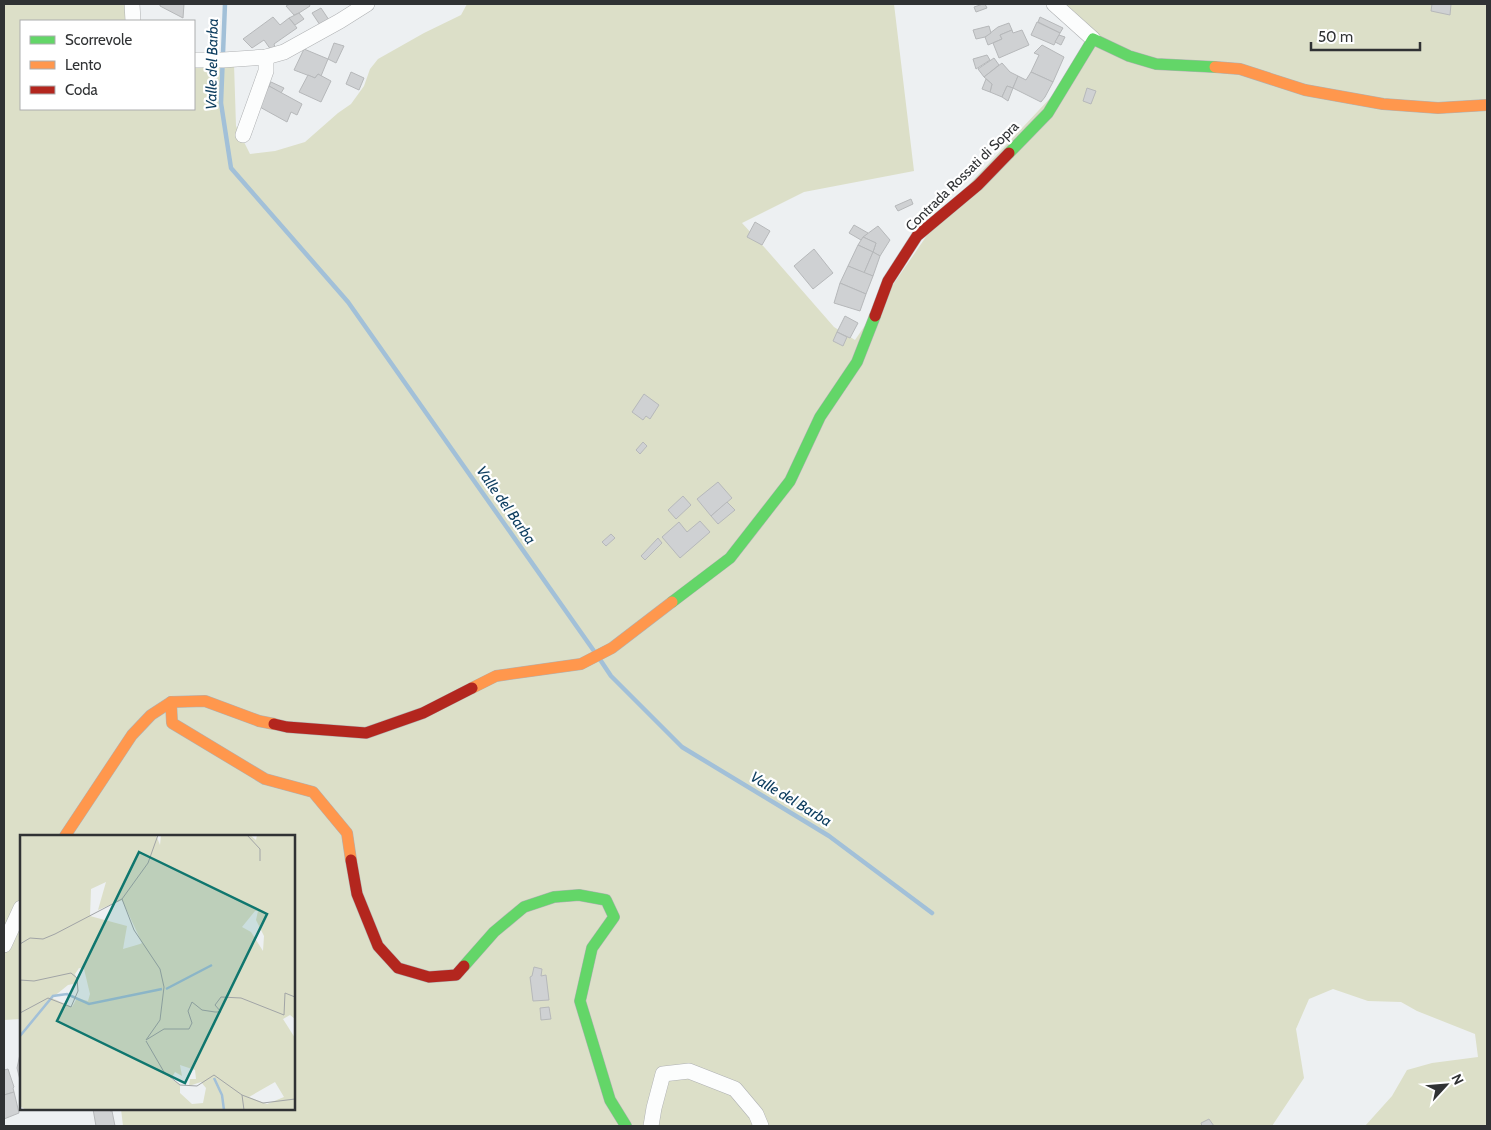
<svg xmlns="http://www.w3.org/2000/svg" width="1491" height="1130" font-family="Cabin,sans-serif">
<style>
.green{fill:#dcdfc8}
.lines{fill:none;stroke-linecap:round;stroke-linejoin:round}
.stream{stroke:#a2c0d8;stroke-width:4.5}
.building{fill:#cfd1d3;stroke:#b6b8ba}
.street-casing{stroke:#afb1b3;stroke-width:16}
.fast-casing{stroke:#afb1b3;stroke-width:12}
.slow-casing{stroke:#afb1b3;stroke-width:12}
.jam-casing{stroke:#afb1b3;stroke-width:12}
.street{stroke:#fcfdfd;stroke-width:15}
.fast{stroke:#63d668;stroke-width:11}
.slow{stroke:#ff974d;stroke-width:11}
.jam{stroke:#b3261e;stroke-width:11}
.labels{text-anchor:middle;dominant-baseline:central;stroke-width:4.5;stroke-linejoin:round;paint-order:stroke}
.street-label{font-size:14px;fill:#303234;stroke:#fff}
.water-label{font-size:15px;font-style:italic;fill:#0d3d5f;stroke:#fff}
.inset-river{fill:none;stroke:#a2c0d8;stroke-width:2.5}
.inset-road{fill:none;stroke:#a1a4a6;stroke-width:1}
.view{fill:#0f766e;fill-opacity:0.15;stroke:#0f766e;stroke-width:2.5}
.inset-edge{fill:none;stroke:#303234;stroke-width:2.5}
</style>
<rect width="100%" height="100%" fill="#edf0f2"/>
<path class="green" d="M4 4H132L133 21H21V109H194V61L234 64 236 126 250 154 275 151 305 142 338 113 351 104 364 86 370 69 378 59 424 33 461 15 467 4H894L914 171 804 192 742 223 765 248 834 327 855 340 943 212 1054 94 1086 43 1049 4H1487V1126H1365L1392 1096 1407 1070 1432 1063 1478 1057 1475 1034 1417 1011 1401 1002 1368 1001 1333 989 1309 999 1296 1029 1304 1078 1272 1126H123L121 1109H294V836H21V1019L4 1020Z"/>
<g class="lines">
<g class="stream">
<path d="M225 4 221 103 231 168 348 302 594 651"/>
<path d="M601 661 611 676 682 747 829 836 932 913"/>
</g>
</g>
<g class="building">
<path d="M160 4H184L183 18 160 6Z"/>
<path d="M290 4H309L310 6 299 13 294 15 286 6Z"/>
<path d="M983 4H985L987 8 976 12 974 7Z"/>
<path d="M1432 4H1451L1450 15 1431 11Z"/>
<path d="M321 8 329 20 320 25 312 13Z"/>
<path d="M299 13 304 19 295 25 289 18Z"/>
<path d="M273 17 280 25 289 18 297 28 274 44 275 47 271 50 264 40 252 48 243 39Z"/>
<path d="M1040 17 1063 28 1060 33 1038 22Z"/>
<path d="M1037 22 1060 33 1054 45 1031 35Z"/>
<path d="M1009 23 1012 30 1000 35 1002 39 988 45 985 37 998 27Z"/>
<path d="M989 26 991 33 985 37 976 39 973 30Z"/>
<path d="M1012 30 1013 33 1022 30 1029 45 999 58 993 43 1002 39 1000 35Z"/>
<path d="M1059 35 1065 37 1061 45 1055 42Z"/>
<path d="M334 43 344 46 336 63 328 59Z"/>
<path d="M1042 45 1064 57 1053 82 1031 72 1039 55 1034 53Z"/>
<path d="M304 49 328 59 321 76 318 74 315 78 294 70Z"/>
<path d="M987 55 990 60 976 69 973 59Z"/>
<path d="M994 58 999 65 984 77 978 69Z"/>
<path d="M1002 63 1010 72 1018 76 1013 88 1007 86 1002 97 990 92 992 84 984 77Z"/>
<path d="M351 72 364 78 359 90 346 84Z"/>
<path d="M1031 72 1053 82 1045 97 1041 102 1013 88 1018 76 1026 80Z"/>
<path d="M318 74 331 81 321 102 299 92 308 75 315 78Z"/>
<path d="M986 79 992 84 990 92 982 89Z"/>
<path d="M271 82 284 88 281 93 269 86Z"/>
<path d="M269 86 302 104 297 115 291 112 287 122 258 106Z"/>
<path d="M1007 86 1013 88 1008 101 1002 97Z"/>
<path d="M1087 88 1096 91 1091 104 1083 101Z"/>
<path d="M911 199 913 204 898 211 895 206Z"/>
<path d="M755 222 770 231 762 245 747 237Z"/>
<path d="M854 225 868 233 861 240 849 233Z"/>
<path d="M878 226 890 240 880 256 873 252 876 243 863 237Z"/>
<path d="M863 237 876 243 873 252 858 245Z"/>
<path d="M858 245 873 252 864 273 848 266Z"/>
<path d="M814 249 833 273 813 289 794 266Z"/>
<path d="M873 252 880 256 873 276 864 273Z"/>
<path d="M848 266 873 276 866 294 840 283Z"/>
<path d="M840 283 866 294 860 311 834 303Z"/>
<path d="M845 316 858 323 850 338 837 332Z"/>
<path d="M837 332 847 337 843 346 833 341Z"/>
<path d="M644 394 659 405 650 419 646 416 643 420 632 412Z"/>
<path d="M643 442 647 446 640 454 636 450Z"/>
<path d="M718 482 732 498 711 516 697 499Z"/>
<path d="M683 496 691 505 676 519 668 510Z"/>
<path d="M727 502 735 510 718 524 711 516Z"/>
<path d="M700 521 710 532 680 558 662 537 679 522 687 532Z"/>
<path d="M611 534 615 538 606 546 602 542Z"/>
<path d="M658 538 662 543 645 560 641 556Z"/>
<path d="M534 967 542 969 541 976 546 975 549 1000 533 1001 530 977 532 976Z"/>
<path d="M549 1007 551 1019 541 1020 540 1008Z"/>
<path d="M20 1054H21V1080H20L17 1068Z"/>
<path d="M8 1069 14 1087 13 1088 14 1092 4 1095V1070Z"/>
<path d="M14 1092 19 1113 4 1119V1095Z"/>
<path d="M93 1109H110V1111H112L115 1126H96Z"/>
<path d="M1209 1119 1214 1126H1202L1201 1123Z"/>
</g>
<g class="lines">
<defs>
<g id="street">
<path d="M132 4 133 21"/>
<path d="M1054 4 1093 39"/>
<path d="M194 60H223L266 57 284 52 340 21 367 4"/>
<path d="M243 135 266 71V57"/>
<path d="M4 945 21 908"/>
<path d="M651 1126 654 1108 663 1074 689 1071 735 1089 756 1114 761 1126"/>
</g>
<g id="fast">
<path d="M1009 153 1048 113 1093 39 1129 56 1156 64 1215 67"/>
<path d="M672 602 730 558 790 481 820 417 857 362 875 316"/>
<path d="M464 966 494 932 524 907 554 897 579 895 606 900 614 917 592 948 580 1001 610 1100 626 1126"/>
</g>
<g id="slow">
<path d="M1215 67 1240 69 1305 90 1383 104 1438 108 1487 105"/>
<path d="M472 688 496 676 581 664 612 648 672 602"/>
<path d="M171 702 172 723 265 779 313 792 347 833 351 860"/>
<path d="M65 836 132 735 151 715 171 702 205 701 259 721 274 724"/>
</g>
<g id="jam">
<path d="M875 316 888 281 917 236 978 185 1009 153"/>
<path d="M274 724 287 727 366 733 423 713 472 688"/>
<path d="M351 860 357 894 378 946 398 968 429 977 456 975 464 966"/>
</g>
</defs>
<use href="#street" class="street-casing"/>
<use href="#fast" class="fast-casing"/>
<use href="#slow" class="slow-casing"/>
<use href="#jam" class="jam-casing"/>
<use href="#street" class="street"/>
<use href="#fast" class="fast"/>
<use href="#slow" class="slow"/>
<use href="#jam" class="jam"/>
</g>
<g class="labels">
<g class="street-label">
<text transform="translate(962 176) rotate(-44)">Contrada Rossati di Sopra</text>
</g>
<g class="water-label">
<text transform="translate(212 64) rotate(-89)">Valle del Barba</text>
<text transform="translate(506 505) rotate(55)">Valle del Barba</text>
<text transform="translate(791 799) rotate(31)">Valle del Barba</text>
</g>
</g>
<g transform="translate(20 835)">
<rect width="275" height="275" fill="#edf0f2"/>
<path d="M0 0H136L140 10 141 0H230L236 5 237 0H275V184L270 180 263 184 275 203V275H6L0 271ZM86 47 78 75 102 65 122 108 120 109 103 114 107 91 70 81 71 54ZM235 76H238L236 85 244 101 243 116 231 97 222 92ZM59 133 64 134 70 159 68 166 57 163 52 172 32 163 48 150 58 148 55 139ZM160 230 175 235 176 244H170L169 251 181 247 186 253 183 268 172 269 160 258V249L151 244 155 237 162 241ZM255 247 264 262 247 269 229 262Z" fill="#dcdfc8" fill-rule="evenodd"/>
<path class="inset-river" d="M146 154 192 130M0 201 33 161 47 159 69 169 142 154M194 243 202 260 204 275"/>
<path class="inset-road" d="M227 0 240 14V26M0 109 10 103 23 104 35 99 102 64M0 145 14 146 51 138 57 143 58 156 51 172 28 163 0 178M126 205 140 185 144 152 140 134 114 95 102 64 128 28 138 0M126 205 144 194H169L172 188 168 176 172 167 182 175 195 177H201L195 170 201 162 221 163 264 180 265 158 275 162M126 206 144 237 160 250 177 251 194 240 222 260 243 268 275 264M222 260 224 275"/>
<path class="view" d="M119 17 247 79 165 248 37 186Z"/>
<rect width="275" height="275" class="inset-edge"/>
</g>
<rect width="1491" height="1130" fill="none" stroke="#303234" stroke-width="10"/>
<rect x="20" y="20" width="175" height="90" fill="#ffffff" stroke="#acadae"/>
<rect x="30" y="36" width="25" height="8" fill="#63d668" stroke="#acadae"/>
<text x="65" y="45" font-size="15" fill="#303234">Scorrevole</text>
<rect x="30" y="61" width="25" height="8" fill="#ff974d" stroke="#acadae"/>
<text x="65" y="70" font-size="15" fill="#303234">Lento</text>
<rect x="30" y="86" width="25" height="8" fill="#b3261e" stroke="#acadae"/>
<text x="65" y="95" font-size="15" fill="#303234">Coda</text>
<g transform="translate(1446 1085) rotate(64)" stroke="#ffffff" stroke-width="4" paint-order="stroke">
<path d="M0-4L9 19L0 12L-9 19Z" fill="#303234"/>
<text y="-8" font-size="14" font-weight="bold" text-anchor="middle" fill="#303234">N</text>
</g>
<path d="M1311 42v8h109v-8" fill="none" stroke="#303234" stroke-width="2.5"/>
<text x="1318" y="42" font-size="15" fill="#303234" stroke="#ffffff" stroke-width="4" paint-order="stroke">50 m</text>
</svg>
